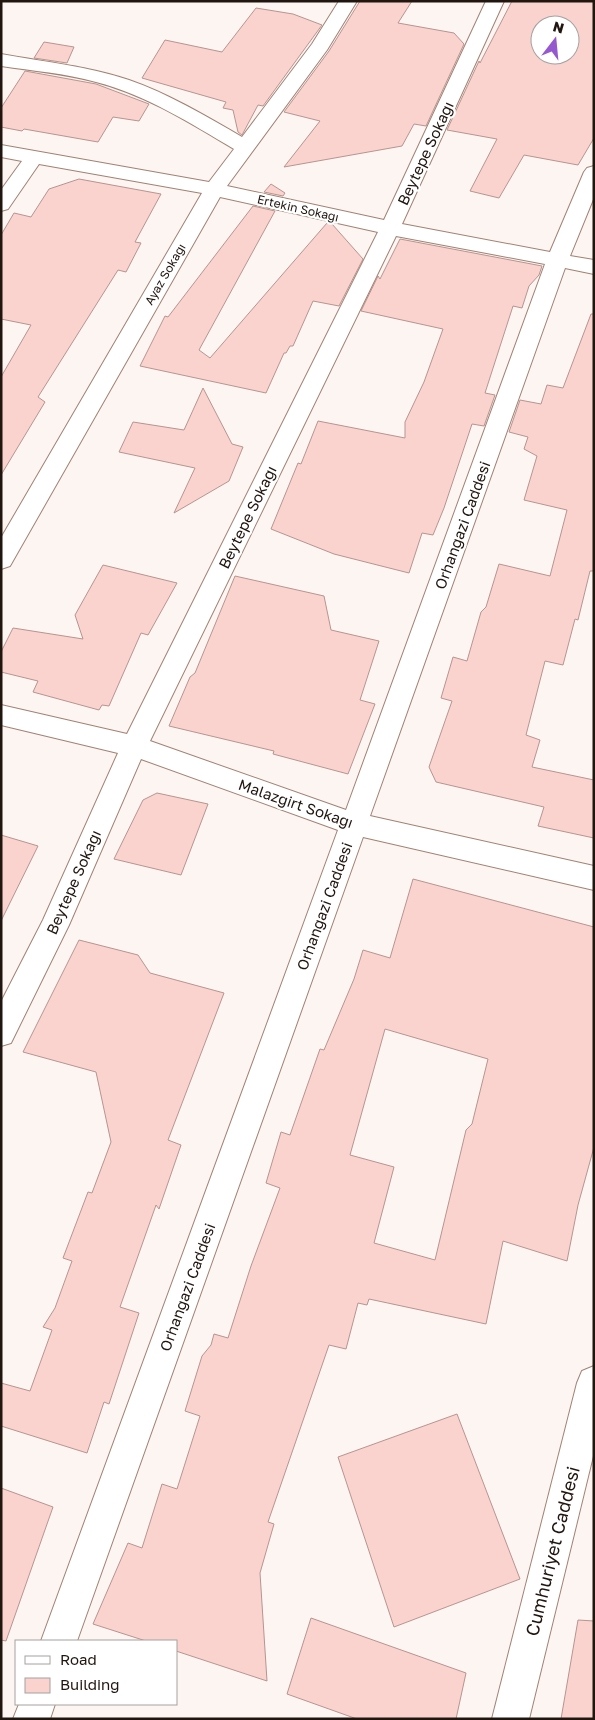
<svg xmlns="http://www.w3.org/2000/svg" width="595" height="1720" font-family="'Golos Text',sans-serif">
<style>
.building{fill:#fad3ce;stroke:#b8948f;fill-rule:evenodd}
.lines{fill:none;stroke-linecap:round;stroke-linejoin:round}
.minor-casing{stroke:#a18273;stroke-width:2}
.minor{fill:#fff;fill-rule:evenodd}
.labels{text-anchor:middle;dominant-baseline:central;stroke-width:4.5;stroke-linejoin:round;paint-order:stroke}
.far-street-label{font-size:12px;fill:#20150f;stroke:#fff}
.street-label{font-size:15px;fill:#20150f;stroke:#fff}
.near-street-label{font-size:18px;fill:#20150f;stroke:#fff}
</style>
<rect width="100%" height="100%" fill="#fcf5f2"/>
<g class="building">
<path d="M360 1H412L398 23 454 33 464 44 426 126 414 124 402 146 284 167 320 121 284 112 329 51Z"/>
<path d="M512 1H594V138L578 165 524 155 499 198 470 191 497 139 447 130 479 61 480 63ZM540 25H570V55H540Z"/>
<path d="M256 8 293 14 322 25 263 106 258 105 242 135 238 132 233 110 223 108 226 102 142 78 165 40 222 52Z"/>
<path d="M44 42 74 47 67 63 34 58Z"/>
<path d="M25 71 96 84 149 104 139 121 113 117 98 142 24 129 22 131 1 127V108Z"/>
<path d="M79 179 161 194 135 242 141 243 126 272 118 270 38 397 45 402 1 475V377L31 325 1 319V235L14 213 31 217 49 189Z"/>
<path d="M271 184 285 193 283 196 264 192Z"/>
<path d="M253 206 275 211 199 350 210 358 327 223 332 224 363 259 339 306 313 301 293 346H290L286 353H284L266 393 140 366 165 316 168 317Z"/>
<path d="M400 239 542 266 539 275 529 286 522 308 513 306 485 393 495 395 484 426 472 424 444 508 433 535 422 533 409 573 334 554 271 529 298 463 301 464 318 421 405 438V422L424 382 443 329 361 311 378 276 380 279Z"/>
<path d="M591 314H594V571H590L578 620 575 619 563 665 545 661 526 735 540 740 532 767 594 780V838L538 826 544 807 436 782 429 767 452 701 441 698 453 657 467 661 481 612 486 607 499 564 550 576 567 510 524 500 537 456 524 449 528 437 509 432 520 400 541 404 547 385 563 388Z"/>
<path d="M203 388 232 444 243 447 229 481 174 513 195 468 119 452 133 422 184 430Z"/>
<path d="M103 565 177 583 148 635 141 633 109 706 102 705 99 710 33 692 38 681 1 672V652L13 628 83 639 75 615Z"/>
<path d="M235 576 324 596 331 630 379 641 360 700 375 704 348 774 273 754 274 751 169 726 190 677 195 673Z"/>
<path d="M157 793 208 804 181 875 114 859 143 800Z"/>
<path d="M1 835 38 846 1 921Z"/>
<path d="M413 879 594 927V1147L578 1205 567 1261 503 1241 486 1324 369 1299 367 1305 358 1303 346 1349 329 1345 268 1522 274 1524 260 1573 267 1681 176 1651V1641H146L93 1624 128 1543 142 1548 162 1484 177 1489 200 1416 185 1411 202 1356 211 1345 214 1334 228 1338 251 1266 280 1188 266 1183 281 1132 290 1135 320 1049 324 1050 354 979 363 950 390 958ZM385 1029 488 1059 472 1124 466 1130 435 1260 374 1243 394 1167 350 1155Z"/>
<path d="M79 940 138 955 150 973 224 993 168 1140 181 1145 159 1209 156 1205 120 1307 139 1313 109 1404 104 1402 87 1453 1 1426V1383L30 1391 52 1330 43 1327 55 1308 72 1261 63 1258 88 1192 92 1193 111 1142 96 1072 23 1052Z"/>
<path d="M457 1414 520 1579 394 1627 338 1457Z"/>
<path d="M1 1488 53 1507 6 1641 1 1640Z"/>
<path d="M311 1618 466 1673 456 1719H357L287 1694Z"/>
<path d="M578 1620 594 1621V1719H561Z"/>
</g>
<g class="lines">
<defs>
<g id="minor">
<path d="M339 1H357L327 50 227 186 384 220 486 1H504L402 224 550 252 584 172 587 168 594 166V197L570 256 594 260V274L565 268 370 816 594 866V890L363 837 77 1641H41L338 830 141 759 69 925 11 1043 1 1046V1002L43 920 118 753 1 725V705L127 734 378 232 220 197 10 566 1 569V538L202 193 39 164 8 209 1 211V190L22 161 1 157V145L209 182 234 149C190 123 146 95 96 82 65 73 33 71 1 66V54C44 62 88 66 129 80 169 94 206 116 242 137L312 44ZM396 236 545 264 346 810 150 741Z"/>
<path d="M594 1366V1452L529 1719H492L577 1383 582 1371Z"/>
<path d="M19 1704H55L50 1719H13Z"/>
</g>
</defs>
<use href="#minor" class="minor-casing"/>
<use href="#minor" class="minor"/>
</g>
<g class="labels">
<g class="far-street-label">
<text transform="translate(298 208) rotate(13)">Ertekin Sokağı</text>
<text transform="translate(165 274) rotate(-60)">Ayaz Sokağı</text>
</g>
<g class="street-label">
<text transform="translate(425 153) rotate(-65)">Beytepe Sokağı</text>
<text transform="translate(247 517) rotate(-64)">Beytepe Sokağı</text>
<text transform="translate(462 525) rotate(-70)">Orhangazi Caddesi</text>
<text transform="translate(296 803) rotate(19)">Malazgirt Sokağı</text>
<text transform="translate(73 882) rotate(-66)">Beytepe Sokağı</text>
<text transform="translate(324 906) rotate(-70)">Orhangazi Caddesi</text>
<text transform="translate(187 1287) rotate(-70)">Orhangazi Caddesi</text>
</g>
<g class="near-street-label">
<text transform="translate(552 1551) rotate(-76)">Cumhuriyet Caddesi</text>
</g>
</g>
<rect width="595" height="1720" fill="none" stroke="#20150f" stroke-width="5"/>
<rect x="15" y="1640" width="162" height="65" fill="#ffffff" stroke="#a6a19f"/>
<rect x="25" y="1656" width="25" height="8" fill="#ffffff" stroke="#a6a19f"/>
<text x="60" y="1665" font-size="15" fill="#20150f">Road</text>
<rect x="25" y="1678" width="25" height="15" fill="#fad3ce" stroke="#a6a19f"/>
<text x="60" y="1690" font-size="15" fill="#20150f">Building</text>
<g transform="translate(555 40) rotate(16)"><circle r="24" fill="#ffffff" stroke="#a6a19f"/>
<path d="M0-4L9 19L0 12L-9 19Z" fill="#9658ce"/>
<text y="-8" font-size="14" font-weight="bold" text-anchor="middle" fill="#20150f">N</text>
</g>
</svg>
